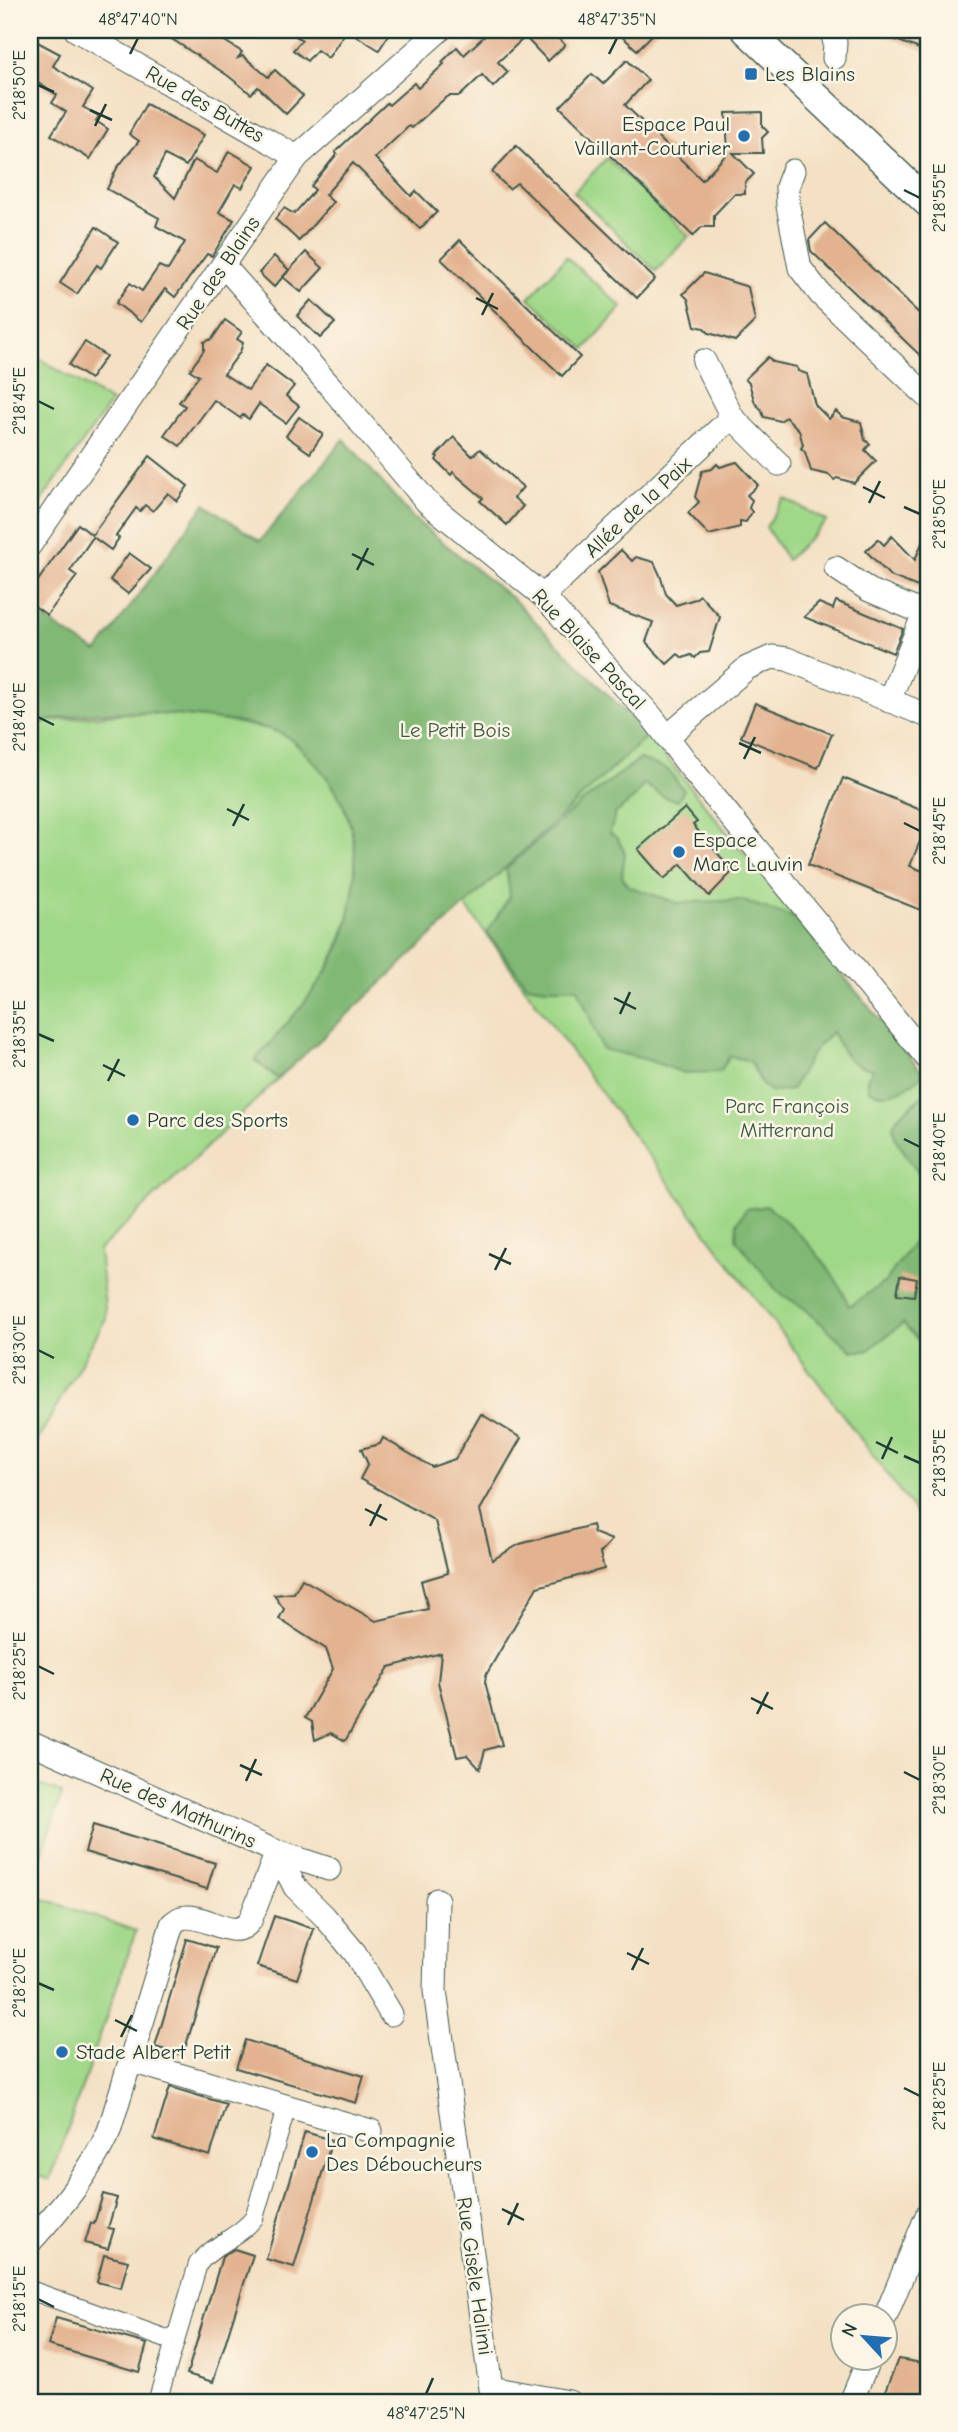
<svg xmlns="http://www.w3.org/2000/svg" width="958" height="2432" font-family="'Comic Neue',sans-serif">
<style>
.green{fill:#a0d889;stroke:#608a5e;stroke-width:2}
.forest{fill:#80b875;stroke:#507a54;stroke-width:2}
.building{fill:#e3b391}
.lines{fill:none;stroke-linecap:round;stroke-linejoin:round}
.pedestrian-casing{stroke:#3f564a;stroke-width:20}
.minor-casing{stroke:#3f564a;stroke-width:25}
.tertiary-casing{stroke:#3f564a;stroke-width:31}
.pedestrian{stroke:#fff;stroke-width:18}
.minor{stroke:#fff;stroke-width:23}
.tertiary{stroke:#fff;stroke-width:28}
.ticks{fill:none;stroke:#1f3d34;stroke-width:2.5}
.poi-dot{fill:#1f6fb2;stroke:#fcf5e5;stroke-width:2.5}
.labels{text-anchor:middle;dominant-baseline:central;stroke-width:5;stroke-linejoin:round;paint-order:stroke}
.poi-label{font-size:21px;fill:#1f3d34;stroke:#fcf5e5;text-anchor:start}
.street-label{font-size:21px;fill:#1f3d34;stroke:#fcf5e5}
.park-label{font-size:21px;fill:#395c45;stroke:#fcf5e5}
.neatline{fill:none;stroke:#1f3d34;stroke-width:2.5}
.ticks-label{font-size:18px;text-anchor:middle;fill:#1f3d34}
</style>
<rect width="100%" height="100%" fill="#fcf5e5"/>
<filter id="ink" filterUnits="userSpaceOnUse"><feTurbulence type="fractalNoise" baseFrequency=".0143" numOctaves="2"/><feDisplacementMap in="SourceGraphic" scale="14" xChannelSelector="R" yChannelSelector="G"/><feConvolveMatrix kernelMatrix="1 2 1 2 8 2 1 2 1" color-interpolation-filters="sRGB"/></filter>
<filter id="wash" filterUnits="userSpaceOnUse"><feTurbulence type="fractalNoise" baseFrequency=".00686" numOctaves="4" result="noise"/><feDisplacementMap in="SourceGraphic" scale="28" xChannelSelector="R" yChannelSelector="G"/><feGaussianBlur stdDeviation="1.57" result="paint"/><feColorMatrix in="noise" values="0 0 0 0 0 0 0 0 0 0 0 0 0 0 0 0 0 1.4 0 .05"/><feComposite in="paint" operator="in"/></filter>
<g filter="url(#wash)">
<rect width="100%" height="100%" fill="#f4e1c5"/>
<g class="green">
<path d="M607 158 689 236 656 271 574 192Z"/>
<path d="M566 257 622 307 585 349 529 298Z"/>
<path d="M30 353 111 402 30 517Z"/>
<path d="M784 498 827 521 787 560 766 527Z"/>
<path d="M129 713C172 714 214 717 256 727 264 729 274 729 281 733 302 744 321 767 333 786 378 857 350 947 301 1008 287 1026 270 1043 255 1060L278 1079 99 1250 106 1318 30 1454V726L47 721Z"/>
<path d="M648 735 928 1080V1529L589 1076 465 905Z"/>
<path d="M30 1782 62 1793 32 1883 30 1882Z"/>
<path d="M30 1894 136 1931 50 2180 30 2173Z"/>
</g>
<g class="forest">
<path d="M344 439 413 518 514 600 648 735 278 1079 255 1060C288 1022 330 979 346 930 349 922 349 913 351 904 362 847 352 800 310 758 302 749 292 739 282 734 265 724 214 719 193 717 141 710 81 710 30 726V610L97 652 205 504 260 541Z"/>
<path d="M640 759 667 769 684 790 678 800 664 797 644 784 634 798 615 814 610 833 618 839 625 853 622 876 628 886 677 903 740 900 796 918 924 1074C907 1088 889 1101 869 1090L867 1079 873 1069C847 1066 844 1053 832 1032L815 1049 791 1090 771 1092 762 1085 750 1061 730 1056 720 1072 684 1073 648 1060 602 1049 578 988H545L527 985 487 933 510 895 506 869 578 805Z"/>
<path d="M928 1091V1346L924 1347 903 1323 867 1351H852L804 1308 778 1292 736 1239 737 1223 746 1209 767 1206C799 1230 835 1269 849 1306L885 1282 917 1237 922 1226 919 1197 923 1189V1180L895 1138 893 1126 898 1117Z"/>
</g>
<g id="blocks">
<g class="building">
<path d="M158 30H207L242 52 238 58 243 56 268 77 275 70 303 96 286 114 258 87 251 94 227 75Z"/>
<path d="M286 30H392L379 50 347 30 328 58 317 50 307 61 293 50 302 40Z"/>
<path d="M491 30H550L565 45 548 61 525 37 498 62 508 72 493 87 482 75 460 96H449L443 100 412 128 409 126 375 158 411 196 416 191 437 212 420 229 353 163 325 195 333 202 299 241 275 219 284 208 294 214 315 190 311 186 337 154 335 152 387 103 389 105 414 83 418 88 444 64 442 62 457 47 464 55Z"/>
<path d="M615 30H657L637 50Z"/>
<path d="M873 30H928V52L906 44Z"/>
<path d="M30 38 60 54 53 66 93 91 83 107 99 116 96 121 108 129 90 159 51 135 66 112 52 103 57 95 30 78Z"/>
<path d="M627 60 648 80 625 105 702 180 728 153 726 113 762 112V126L768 132 762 138 763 153H733L754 174 745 183V194H734L714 215V227H702L693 236 560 107 592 74 603 84Z"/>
<path d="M146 104 204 135 186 166 165 155 154 177 175 198 194 160 217 173 229 151 255 166 242 188 235 184 219 212 234 220 212 256 207 254 175 297 165 289 141 322 116 303 130 283 142 291 159 266 168 270 185 242 156 226 159 218 107 189 117 168 139 141 129 134Z"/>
<path d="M516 146 655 279 637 298 517 183 509 189 492 172Z"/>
<path d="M825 223 928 322V363L811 251 809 240Z"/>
<path d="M96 227 118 242 101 268 97 265 77 294 60 283Z"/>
<path d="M460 240 580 357 562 376 441 259Z"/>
<path d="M306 252 323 268 301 292 283 277Z"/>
<path d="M274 256 289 270 274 287 259 273Z"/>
<path d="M704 273 748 287 755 321 735 341 709 333 704 328 695 326 688 299 683 294Z"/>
<path d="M311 300 335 323 320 338 297 316Z"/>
<path d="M225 320 242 332 237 339 243 343 240 352 224 374 248 390 266 365 294 386 286 396 299 406 286 423 259 404 249 419 243 415 240 418 214 400 180 446 164 435 185 406 179 402 199 376 190 370 204 350V342L212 339Z"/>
<path d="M85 342 106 356 90 379 69 365Z"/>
<path d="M768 357 773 362 797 367 798 371 807 374 815 405 829 419 836 411 842 417 861 422 865 440 870 444 865 450 876 461 854 483 837 478 834 480 829 475 811 471 805 452 801 448 803 445 799 430 786 417 780 421 764 417 761 409 755 403 749 383 745 379Z"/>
<path d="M299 417 323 434 310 453 286 436Z"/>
<path d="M454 437 472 456 480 449 523 487 514 498 523 506 507 525 480 501 483 498 455 474 453 472 451 475 436 460 438 457 436 456Z"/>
<path d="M150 456 188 486 177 501 168 493 153 511 145 505 140 511 136 508 116 536 119 538 111 550 93 537 70 571 77 576 47 615 30 603V592L78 524 92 535Z"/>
<path d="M737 462 758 485 747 495 752 500 749 508 752 512 746 522 740 521V527L709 535 688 513 699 502 695 497 702 471 712 469 717 464 720 467Z"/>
<path d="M928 529V591L890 576 866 551 878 539 884 545 892 536 915 560Z"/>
<path d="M621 550 632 561 636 557 654 562 660 575 666 594 676 605 695 599 700 595 720 617 709 652 700 653 695 658 691 655 683 658 678 654 667 664 646 642 653 622 609 606 598 572Z"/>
<path d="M129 553 151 569 128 594 110 580Z"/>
<path d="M836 601 903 629 893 653 804 617 819 603 833 609Z"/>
<path d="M755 703 832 734 818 768 741 737Z"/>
<path d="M843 778 928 813V821L910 866 928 873V913L808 865Z"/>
<path d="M685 808 697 822 693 825 733 871 709 896 681 864 664 879 638 849Z"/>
<path d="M900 1276 917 1279 914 1296 897 1294Z"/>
<path d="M481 1414 521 1438 480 1510 492 1560 520 1544 592 1525 594 1533 612 1540 600 1553 604 1569 537 1587 486 1675 485 1682 502 1745 485 1750 480 1769 467 1755 457 1757 438 1682 441 1653 389 1667 345 1741 331 1733 315 1740 312 1722 305 1718 333 1669 326 1649 279 1619 284 1609 274 1595 294 1593 302 1579 376 1621 428 1609 421 1581 448 1573 435 1521 360 1479 368 1464 361 1449 380 1444 383 1438 432 1467 455 1459Z"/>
<path d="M93 1825 215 1863 207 1889 85 1852Z"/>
<path d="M274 1916 314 1929 297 1979 257 1966Z"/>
<path d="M187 1939 216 1948 183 2055 155 2047Z"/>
<path d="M245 2040 364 2076 356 2103 236 2068Z"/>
<path d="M170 2087 226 2104 210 2156 154 2139Z"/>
<path d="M305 2132 332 2140 294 2267 266 2259Z"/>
<path d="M103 2194 117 2198 108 2228 114 2229 108 2249 85 2243 91 2223 94 2224Z"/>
<path d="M234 2249 253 2255 213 2382 187 2374 222 2257Z"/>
<path d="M104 2255 128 2261 121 2288 97 2282Z"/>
<path d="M56 2318 147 2344 139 2372 48 2345Z"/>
<path d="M898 2359 928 2364V2402H881Z"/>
</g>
</g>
</g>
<g filter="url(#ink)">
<use href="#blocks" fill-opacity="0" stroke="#3f564a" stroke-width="2"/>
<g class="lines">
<defs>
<g id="pedestrian">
<path d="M30 2290 175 2342"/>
<path d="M157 2402 198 2264C213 2244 239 2238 254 2218L287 2106"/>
</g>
<g id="minor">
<path d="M76 30 297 157"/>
<path d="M831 30 835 42 834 58"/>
<path d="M793 171 787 187 788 206 800 268 821 295 928 397"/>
<path d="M223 265 330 386 427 502 543 596 652 717 693 771 928 1059"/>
<path d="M704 361 732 417"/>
<path d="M30 545 297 157 440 30"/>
<path d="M836 568 869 590 928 615"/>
<path d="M543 596 732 417 779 464"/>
<path d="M889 701 924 613"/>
<path d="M667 737 747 668 772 657 787 659 928 716"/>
<path d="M30 1742 277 1852 329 1869"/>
<path d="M437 1900 435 1991 493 2402"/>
<path d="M131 2061 371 2131"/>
<path d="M30 2242C62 2207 89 2174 109 2131L172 1924C175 1922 178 1919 181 1918 204 1911 233 1944 250 1921L277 1852 295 1887 325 1917 355 1953 391 2014"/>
<path d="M884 2320 928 2213"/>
<path d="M491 2388 569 2402"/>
<path d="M851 2402 869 2358"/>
</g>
<path id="tertiary" d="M746 30 928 203"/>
</defs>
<use href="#pedestrian" class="pedestrian-casing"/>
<use href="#minor" class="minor-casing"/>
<use href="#tertiary" class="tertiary-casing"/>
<use href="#pedestrian" class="pedestrian"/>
<use href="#minor" class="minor"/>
<use href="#tertiary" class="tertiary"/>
</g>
</g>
<path class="ticks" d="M130 54 138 38M609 54 617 38M38 85 54 92M90 110 112 120M95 126 106 104M904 190 920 198M476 298 498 309M482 315 493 293M38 401 54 409M863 487 885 498M869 503 880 481M904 507 920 514M352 554 374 565M357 570 368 548M38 717 54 725M739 743 761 753M744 759 755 737M227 809 249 820M904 823 920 831M233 826 244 804M614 998 636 1009M620 1014 630 992M38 1034 54 1041M103 1065 125 1076M108 1081 119 1059M904 1139 920 1147M489 1254 511 1264M495 1270 506 1248M38 1350 54 1358M876 1442 898 1453M904 1456 920 1463M882 1459 892 1437M365 1509 387 1520M370 1526 381 1504M38 1666 54 1674M751 1698 773 1709M757 1714 768 1692M240 1765 262 1775M904 1772 920 1780M246 1781 256 1759M627 1953 649 1964M632 1970 643 1948M38 1983 54 1990M115 2020 137 2031M121 2037 132 2015M904 2088 920 2096M502 2209 524 2220M508 2225 518 2203M38 2299 54 2307M426 2394 433 2378"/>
<g class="poi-dot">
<rect x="744" y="67" width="14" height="14" rx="3.5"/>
<circle cx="744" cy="136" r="7"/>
<circle cx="679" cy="852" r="7"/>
<circle cx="133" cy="1120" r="7"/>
<circle cx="62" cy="2052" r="7"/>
<circle cx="312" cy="2152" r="7"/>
</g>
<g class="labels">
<g class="poi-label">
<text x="765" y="74">Les Blains</text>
<text x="730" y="124" text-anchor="end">Espace Paul<tspan x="730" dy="24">Vaillant-Couturier</tspan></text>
<text x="693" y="840">Espace<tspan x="693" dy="24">Marc Lauvin</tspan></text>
<text x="147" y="1120">Parc des Sports</text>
<text x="76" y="2052">Stade Albert Petit</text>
<text x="326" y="2140">La Compagnie<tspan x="326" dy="24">Des Déboucheurs</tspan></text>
</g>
<g class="street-label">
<text transform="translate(205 104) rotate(30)">Rue des Buttes</text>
<text transform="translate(218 273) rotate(-56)">Rue des Blains</text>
<text transform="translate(638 507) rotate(-43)">Allée de la Paix</text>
<text transform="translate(589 649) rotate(47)">Rue Blaise Pascal</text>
<text transform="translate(178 1808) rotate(24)">Rue des Mathurins</text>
<text transform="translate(475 2276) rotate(82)">Rue Gisèle Halimi</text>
</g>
<g class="park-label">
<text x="455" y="730">Le Petit Bois</text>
<text x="787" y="1106">Parc François<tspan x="787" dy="24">Mitterrand</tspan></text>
</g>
</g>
<rect width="958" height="2432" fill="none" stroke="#fcf5e5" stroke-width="77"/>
<g transform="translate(864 2337) rotate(296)"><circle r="33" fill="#fcf5e5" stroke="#a4ab9e" stroke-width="2"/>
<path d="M0-5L12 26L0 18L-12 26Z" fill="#1f6fb2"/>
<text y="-10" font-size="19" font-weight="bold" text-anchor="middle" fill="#1f3d34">N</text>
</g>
<rect x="38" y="38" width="882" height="2356" class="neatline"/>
<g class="ticks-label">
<text x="138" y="25">48°47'40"N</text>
<text x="617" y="25">48°47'35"N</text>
<text transform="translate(19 85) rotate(-90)" y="6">2°18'50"E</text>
<text transform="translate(939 198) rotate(-90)" y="6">2°18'55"E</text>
<text transform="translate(19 401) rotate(-90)" y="6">2°18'45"E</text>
<text transform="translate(939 514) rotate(-90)" y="6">2°18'50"E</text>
<text transform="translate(19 717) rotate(-90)" y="6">2°18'40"E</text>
<text transform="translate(939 831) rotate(-90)" y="6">2°18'45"E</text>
<text transform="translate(19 1034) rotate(-90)" y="6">2°18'35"E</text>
<text transform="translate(939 1147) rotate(-90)" y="6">2°18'40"E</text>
<text transform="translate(19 1350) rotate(-90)" y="6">2°18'30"E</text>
<text transform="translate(939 1463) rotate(-90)" y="6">2°18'35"E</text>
<text transform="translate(19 1666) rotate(-90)" y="6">2°18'25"E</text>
<text transform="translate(939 1780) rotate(-90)" y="6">2°18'30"E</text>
<text transform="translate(19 1983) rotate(-90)" y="6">2°18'20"E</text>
<text transform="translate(939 2096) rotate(-90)" y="6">2°18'25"E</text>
<text transform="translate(19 2299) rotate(-90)" y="6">2°18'15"E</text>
<text x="426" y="2419">48°47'25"N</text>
</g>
</svg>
